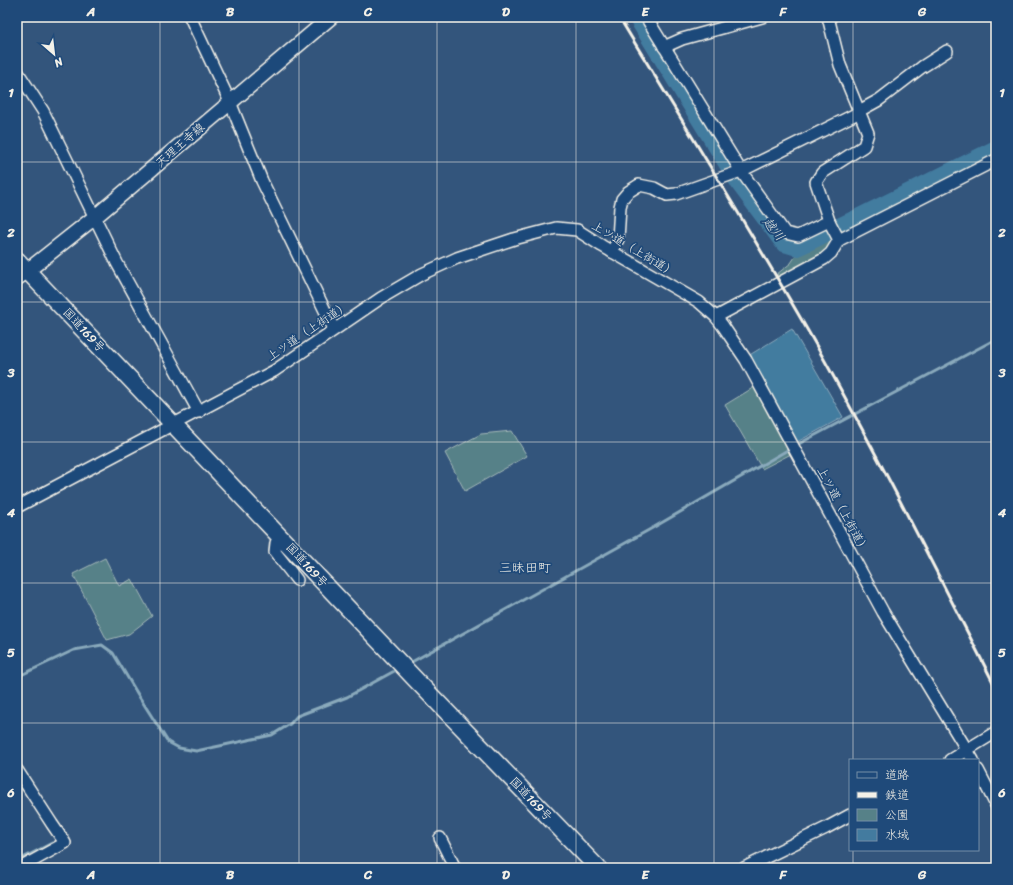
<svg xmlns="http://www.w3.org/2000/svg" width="1013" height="885" font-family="Sriracha,'Klee One',sans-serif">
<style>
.green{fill:#568188;stroke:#a5b9b8}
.water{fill:#437b9f;stroke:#8aaabc}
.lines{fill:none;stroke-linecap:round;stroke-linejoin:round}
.stream{stroke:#8aaabc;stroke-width:3}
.river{stroke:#437b9f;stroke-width:18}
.minor-casing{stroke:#f4f1e8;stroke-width:14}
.major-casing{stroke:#f4f1e8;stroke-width:17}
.highway-casing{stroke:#f4f1e8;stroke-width:19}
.minor{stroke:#1f4a7a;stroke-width:11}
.major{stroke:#1f4a7a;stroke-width:14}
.highway{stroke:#1f4a7a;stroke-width:16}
.rail{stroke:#f4f1e8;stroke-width:3}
.grid{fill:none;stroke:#f4f1e8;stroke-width:1;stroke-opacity:0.55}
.labels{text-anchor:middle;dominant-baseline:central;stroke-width:3.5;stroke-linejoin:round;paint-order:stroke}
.street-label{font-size:12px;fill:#f4f1e8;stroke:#1f4a7a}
.water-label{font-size:13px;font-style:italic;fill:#d9dfdd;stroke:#1f4a7a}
.neighbourhood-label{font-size:13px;fill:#f4f1e8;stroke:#1f4a7a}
.neatline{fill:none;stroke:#f4f1e8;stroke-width:1.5}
.grid-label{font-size:13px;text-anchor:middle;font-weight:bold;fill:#f4f1e8}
</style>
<rect width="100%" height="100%" fill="#33557c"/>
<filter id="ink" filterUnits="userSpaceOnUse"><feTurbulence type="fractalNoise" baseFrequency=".025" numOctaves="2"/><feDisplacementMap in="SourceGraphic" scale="8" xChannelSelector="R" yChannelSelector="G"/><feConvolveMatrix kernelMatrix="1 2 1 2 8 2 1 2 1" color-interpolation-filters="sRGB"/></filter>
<g filter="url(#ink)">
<g class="green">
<path d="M834 231 838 240 831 252 781 282 777 274 791 263 803 245Z"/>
<path d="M756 386 791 454 762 469 725 405Z"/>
<path d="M512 431 527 456 465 491 445 453 481 434Z"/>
<path d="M105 558 119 586 132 579 152 616 129 634 107 640 73 574Z"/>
</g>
<path class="water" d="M792 329 843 417 797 442 748 356Z"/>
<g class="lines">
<g class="stream">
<path d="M408 664 656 526 791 448 996 339"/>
<path d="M17 677 74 650 102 645 113 653 140 698 168 742 179 748 196 751 272 735 290 724 297 716 347 697 398 669"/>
<path d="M17 861 52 843"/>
</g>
<path class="river" d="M637 17 740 184 784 243 797 247 858 218 996 149"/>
<defs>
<g id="minor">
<path d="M190 17 230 102 262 181 334 329"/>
<path d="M646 17 741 171 785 233 798 236 829 221"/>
<path d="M828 17 840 65 868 133 864 146 822 173 816 182 829 221 839 240"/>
<path d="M664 47 682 39 762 17"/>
<path d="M17 71 43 111 117 263 199 412"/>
<path d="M859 111 879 100 922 67 947 51"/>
<path d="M612 252 618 239 620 207 622 199 628 192 639 185 654 188 667 195 676 194 741 171 860 112"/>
<path d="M716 317 824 259 831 253 839 240 996 160"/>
<path d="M17 507 274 371 381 298 422 274 457 258 514 239 556 228 577 230 602 246 699 302 716 317 723 326 746 360 883 612 973 760"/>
<path d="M282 537 276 543 275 552 297 580"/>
<path d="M950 760 996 732"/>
<path d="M17 770 52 824 65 843 20 868"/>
<path d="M978 770 996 805"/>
<path d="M440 838 455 868"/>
<path d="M744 868 826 828 850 815"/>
</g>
<path id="major" d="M17 278 27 271 95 217 331 17"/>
<path id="highway" d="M17 260 417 681 598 868"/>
</defs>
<use href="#minor" class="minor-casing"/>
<use href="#major" class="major-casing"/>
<use href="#highway" class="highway-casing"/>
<use href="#minor" class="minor"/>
<use href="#major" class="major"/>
<use href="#highway" class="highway"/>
<path class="rail" d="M619 17C685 126 753 234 816 345 879 457 937 573 996 688"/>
</g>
</g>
<path class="grid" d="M160 17V868M299 17V868M437 17V868M576 17V868M714 17V868M853 17V760M17 162H996M17 302H996M17 442H996M17 583H996M17 723H996M853 850V868"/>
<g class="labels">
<g class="street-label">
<text transform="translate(180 145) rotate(-41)">天理王寺線</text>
<text transform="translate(634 249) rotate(31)">上ツ道（上街道）</text>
<text transform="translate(84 330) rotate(47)">国道169号</text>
<text transform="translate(308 331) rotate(-34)">上ツ道（上街道）</text>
<text transform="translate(843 510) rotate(62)">上ツ道（上街道）</text>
<text transform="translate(307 565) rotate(47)">国道169号</text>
<text transform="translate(531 799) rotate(46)">国道169号</text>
</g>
<g class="water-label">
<text transform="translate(774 229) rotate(51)">越川</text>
</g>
<g class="neighbourhood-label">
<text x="525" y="567">三昧田町</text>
</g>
</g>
<rect width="1013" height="885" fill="none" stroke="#1f4a7a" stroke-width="44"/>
<rect x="849" y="759" width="130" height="92" fill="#1f4a7a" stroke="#748da6"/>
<rect x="857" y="772" width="20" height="6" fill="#1f4a7a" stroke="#748da6"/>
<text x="885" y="779" font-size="12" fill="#f4f1e8">道路</text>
<rect x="857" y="792" width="20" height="6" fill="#f4f1e8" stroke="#748da6"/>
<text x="885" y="799" font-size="12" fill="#f4f1e8">鉄道</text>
<rect x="857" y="809" width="20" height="12" fill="#568188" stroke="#748da6"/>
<text x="885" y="819" font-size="12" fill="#f4f1e8">公園</text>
<rect x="857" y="829" width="20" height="12" fill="#437b9f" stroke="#748da6"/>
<text x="885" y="839" font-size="12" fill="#f4f1e8">水域</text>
<g transform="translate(54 54) rotate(152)" stroke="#1f4a7a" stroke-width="3" paint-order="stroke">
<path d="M0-3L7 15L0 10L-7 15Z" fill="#f4f1e8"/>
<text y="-6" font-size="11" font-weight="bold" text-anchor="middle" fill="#f4f1e8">N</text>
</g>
<rect x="22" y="22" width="969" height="841" class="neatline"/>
<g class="grid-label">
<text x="91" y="16">A</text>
<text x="230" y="16">B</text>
<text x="368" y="16">C</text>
<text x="506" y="16">D</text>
<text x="645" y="16">E</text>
<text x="783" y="16">F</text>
<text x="922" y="16">G</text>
<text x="11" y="97">1</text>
<text x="1002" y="97">1</text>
<text x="11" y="237">2</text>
<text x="1002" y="237">2</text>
<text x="11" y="377">3</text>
<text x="1002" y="377">3</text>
<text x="11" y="517">4</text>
<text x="1002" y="517">4</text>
<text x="11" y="657">5</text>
<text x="1002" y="657">5</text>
<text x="11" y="797">6</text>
<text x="1002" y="797">6</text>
<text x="91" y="879">A</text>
<text x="230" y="879">B</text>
<text x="368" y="879">C</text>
<text x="506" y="879">D</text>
<text x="645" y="879">E</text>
<text x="783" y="879">F</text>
<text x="922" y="879">G</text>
</g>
</svg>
